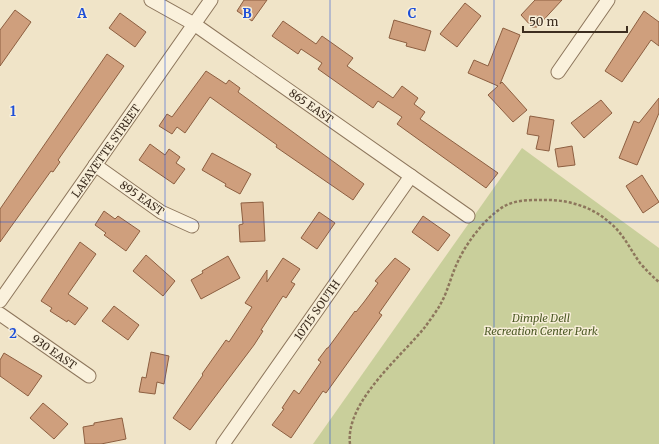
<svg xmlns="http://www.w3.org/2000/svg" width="659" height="444" font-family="Merriweather,serif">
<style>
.green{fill:#c9cf9b}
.building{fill:#cf9f7d;stroke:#8d5f41}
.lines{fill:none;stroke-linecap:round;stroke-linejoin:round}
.street-casing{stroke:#8d765c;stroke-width:15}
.path{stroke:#8d765c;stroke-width:2.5;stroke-dasharray:3 2;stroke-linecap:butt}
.street{stroke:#faf1dc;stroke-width:13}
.grid{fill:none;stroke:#1d4ed8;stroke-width:1;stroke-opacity:0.55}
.labels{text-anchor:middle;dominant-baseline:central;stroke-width:3;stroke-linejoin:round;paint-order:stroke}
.street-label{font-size:11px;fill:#3d2e20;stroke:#f7eed8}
.park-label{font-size:11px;font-style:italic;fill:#4d5a26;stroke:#f7eed8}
.grid-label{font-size:13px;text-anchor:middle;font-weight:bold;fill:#1d4ed8;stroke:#f7eed8;stroke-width:3;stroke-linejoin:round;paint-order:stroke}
</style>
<rect width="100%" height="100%" fill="#f0e4c8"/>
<path class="green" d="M522 148 659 248V444H313Z"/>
<g class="building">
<path d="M244 0H267L252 21 237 11Z"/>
<path d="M535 0H562L537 27H532L521 15Z"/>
<path d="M465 3 481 16 457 47 440 34Z"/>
<path d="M15 10 31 22 0 66V30Z"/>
<path d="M644 11 659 22V46L651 40 622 82 605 71Z"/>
<path d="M120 13 146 32 135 47 109 28Z"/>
<path d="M394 20 431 31 425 51 406 46 407 43 389 38Z"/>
<path d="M283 21 316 44 322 36 353 58 347 66 393 98 402 86 418 98 414 104 425 112 420 119 498 173 486 188 397 124 402 117 378 101 373 108 318 69 322 63 301 49 298 54 272 36Z"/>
<path d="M503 28 520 35 500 84 502 82 527 110 513 122 488 95 498 86 468 73 474 60 488 66Z"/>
<path d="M107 54 124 66 58 160 60 162 53 172 51 171 0 242V209Z"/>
<path d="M206 71 226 84 229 80 240 88 238 92 364 184 353 200 276 147 277 145 210 97 185 133 177 127 172 134 159 126 167 114 172 117Z"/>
<path d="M659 98V113L637 165 619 158 634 121 639 123Z"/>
<path d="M601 100 612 113 584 138 571 123Z"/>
<path d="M530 116 554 120 549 151 536 149 539 136 527 134Z"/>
<path d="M150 144 165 155 169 149 180 157 176 163 185 169 174 184 139 160Z"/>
<path d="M572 146 575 165 558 167 555 149Z"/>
<path d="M212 153 251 174 240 194 225 186 226 184 202 170Z"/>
<path d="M642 175 659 202 643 213 626 186Z"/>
<path d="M263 202 265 241 240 242 239 225 243 224 241 203Z"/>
<path d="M104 211 115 219 118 216 140 231 126 251 104 235 106 233 95 225Z"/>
<path d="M319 212 335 223 317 249 301 238Z"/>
<path d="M423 216 450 235 438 251 412 232Z"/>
<path d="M80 242 96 254 68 294 88 308 75 325 68 320 67 322 50 311 52 308 41 301Z"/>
<path d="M146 255 175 281 163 296 133 271Z"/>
<path d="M228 256 240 278 201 299 191 280 203 273 202 271Z"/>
<path d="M283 258 300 269 291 282 295 284 286 298 283 296 261 330 263 331 254 345 190 430 173 418 203 375 202 374 226 340 229 342 252 307 245 303 267 270V282Z"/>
<path d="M395 258 410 269 379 313 382 315 326 393 323 391 291 438 272 425 284 409 282 408 294 390 299 394 321 362 318 360 327 348H328L355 311 356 312 364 302 378 283 375 281Z"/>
<path d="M114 306 139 325 128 340 102 321Z"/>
<path d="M151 352 169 356 164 384 157 382 155 394 139 392 142 377 146 378Z"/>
<path d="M4 353 42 376 28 396 0 376V360Z"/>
<path d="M43 403 68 424 54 439 30 418Z"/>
<path d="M122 418 126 439 101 444H85L83 427 94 425V423Z"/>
</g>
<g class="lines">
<defs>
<g id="street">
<path d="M151 0 194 24 468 216"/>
<path d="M558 72 608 0"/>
<path d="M95 165 161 212 192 226"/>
<path d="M0 301 211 0"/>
<path d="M0 314 89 376"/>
<path d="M223 444 411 176"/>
</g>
</defs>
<use href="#street" class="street-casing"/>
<path class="path" d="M350 444C345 402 401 357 425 327 430 320 436 312 440 305 447 293 450 280 455 268 463 249 474 233 489 218 495 213 501 207 509 204 519 200 531 200 542 200 566 199 591 206 609 222 623 233 630 249 640 263 646 270 652 276 659 282"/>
<use href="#street" class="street"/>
</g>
<path class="grid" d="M165 0V444M330 0V444M494 0V444M0 222H659"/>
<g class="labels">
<g class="street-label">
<text transform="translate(311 106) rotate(35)">865 EAST</text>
<text transform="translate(106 151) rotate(-55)">LAFAYETTE STREET</text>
<text transform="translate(142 198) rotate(35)">895 EAST</text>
<text transform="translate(317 310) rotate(-55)">10715 SOUTH</text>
<text transform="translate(54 352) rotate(35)">930 EAST</text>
</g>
<g class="park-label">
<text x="541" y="318">Dimple Dell<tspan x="541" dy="13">Recreation Center Park</tspan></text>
</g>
</g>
<g class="grid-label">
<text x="82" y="18">A</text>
<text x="247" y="18">B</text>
<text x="412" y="18">C</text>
<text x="13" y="116">1</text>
<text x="13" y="338">2</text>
</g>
<path d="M523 26v6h104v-6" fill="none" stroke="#3d2e20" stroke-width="2"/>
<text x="529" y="26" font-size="12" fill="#3d2e20" stroke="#f7eed8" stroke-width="3" paint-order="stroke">50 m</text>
</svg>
